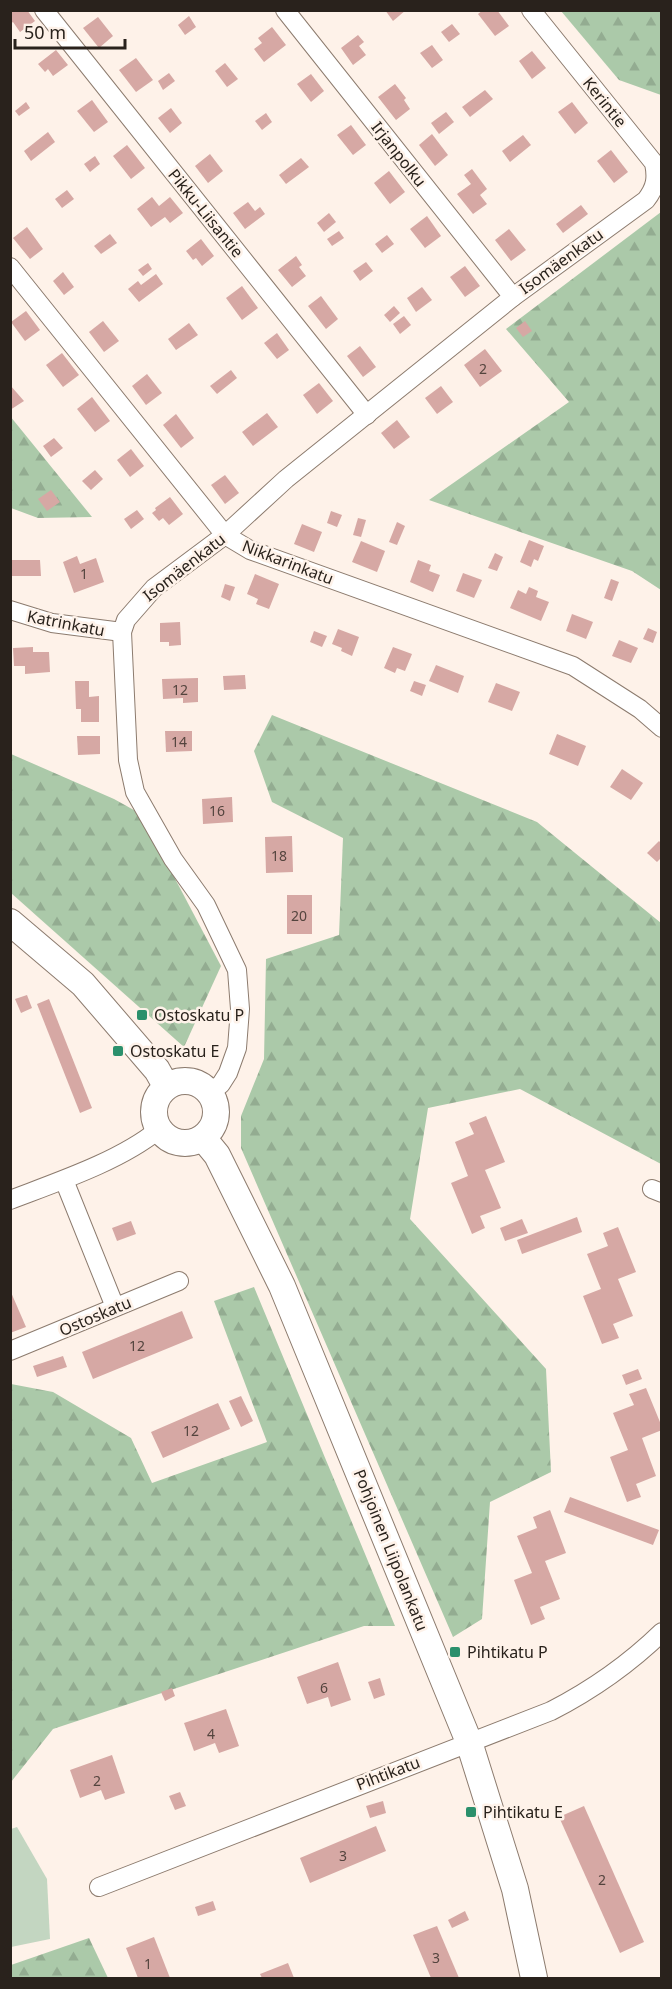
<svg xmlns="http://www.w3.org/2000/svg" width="672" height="1989" font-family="'Noto Sans',sans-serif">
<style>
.green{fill:#c3d6c1}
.forest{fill:url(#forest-firs)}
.building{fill:#d6a8a4}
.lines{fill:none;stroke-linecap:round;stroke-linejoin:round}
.street-casing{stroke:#8c7b6e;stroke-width:20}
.secondary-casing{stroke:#8c7b6e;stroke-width:28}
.street{stroke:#fff;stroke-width:18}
.secondary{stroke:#fff;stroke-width:26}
.poi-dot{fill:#2b906c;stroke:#fef2e9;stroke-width:2}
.labels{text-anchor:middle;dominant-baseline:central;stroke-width:5;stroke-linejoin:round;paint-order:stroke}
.number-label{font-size:14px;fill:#54443e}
.street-label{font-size:16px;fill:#29221c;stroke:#fef2e9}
.poi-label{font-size:16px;fill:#29221c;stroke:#fef2e9;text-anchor:start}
</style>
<defs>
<pattern id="forest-firs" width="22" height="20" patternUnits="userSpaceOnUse" patternTransform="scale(1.5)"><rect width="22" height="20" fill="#abc9a9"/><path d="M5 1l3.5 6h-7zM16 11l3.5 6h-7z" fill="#93ac91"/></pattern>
</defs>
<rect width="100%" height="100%" fill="#fef2e9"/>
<path class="green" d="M17 1827 47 1879 50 1939 11 1947V1829Z"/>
<g class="forest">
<path d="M561 11H661V95L619 80Z"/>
<path d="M661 212V590L632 571 429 500 569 402 506 329Z"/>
<path d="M10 416 92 517 38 518 11 508Z"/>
<path d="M272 715 537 822 661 923V1164L520 1089 428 1108 410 1219 546 1369 551 1472 490 1502 482 1619 453 1637 241 1148V1116L264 1059 266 959 339 935 343 838 272 802 254 751Z"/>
<path d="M11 754 114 799 141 814 221 966 184 1047 11 893Z"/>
<path d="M254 1287 395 1626H364L53 1729 11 1782V1384L53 1392 131 1438 152 1483 267 1442 214 1301Z"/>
<path d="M89 1938 108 1978H11V1965Z"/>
</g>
<g class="building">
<path d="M10 10H27L35 21 20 32 13 22 10 24Z"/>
<path d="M385 10H406L393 21Z"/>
<path d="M483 10H497L509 26 495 36 478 14Z"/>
<path d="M189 16 196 27 185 35 178 25Z"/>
<path d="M98 17 113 36 99 48 83 28Z"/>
<path d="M452 24 460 34 449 42 441 32Z"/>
<path d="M272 27 286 45 264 62 254 49 262 43 258 38Z"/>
<path d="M358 35 364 42 359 46 366 55 353 65 341 48Z"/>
<path d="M432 45 443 60 432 68 420 53Z"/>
<path d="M56 50 68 65 53 76 48 69 45 72 38 64Z"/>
<path d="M532 51 546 68 532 79 519 61Z"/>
<path d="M136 58 153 80 136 92 119 70Z"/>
<path d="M225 63 238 79 227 87 215 71Z"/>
<path d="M169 73 175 81 163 90 158 81Z"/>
<path d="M311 74 324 91 311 102 297 84Z"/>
<path d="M395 84 406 98 404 100 410 109 396 120 378 97Z"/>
<path d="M485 90 493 99 470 117 462 107Z"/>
<path d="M92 100 108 122 94 132 77 111Z"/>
<path d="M26 102 30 108 19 116 15 111Z"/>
<path d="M572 102 588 123 575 134 558 112Z"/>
<path d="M171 108 182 123 170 133 158 118Z"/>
<path d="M446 112 454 122 439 134 431 123Z"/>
<path d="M266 113 272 122 262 130 255 121Z"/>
<path d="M351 125 366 145 353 155 337 135Z"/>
<path d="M48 132 55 142 31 161 24 151Z"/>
<path d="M432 134 448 155 435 166 419 145Z"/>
<path d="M523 135 531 145 510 162 502 151Z"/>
<path d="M127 145 145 168 131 179 113 156Z"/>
<path d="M611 150 628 172 614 183 597 161Z"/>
<path d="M210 154 223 171 208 183 195 166Z"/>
<path d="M95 156 100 164 90 172 84 164Z"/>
<path d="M301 158 309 167 286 184 279 175Z"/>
<path d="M472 169 487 189 480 195 487 204 473 214 457 194 471 184 464 175Z"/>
<path d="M389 171 405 192 390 204 374 183Z"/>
<path d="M67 190 74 199 62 208 55 199Z"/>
<path d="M152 197 159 206 170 197 183 213 170 223 165 217 151 227 137 209Z"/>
<path d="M248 202 255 211 260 207 265 214 245 229 233 213Z"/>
<path d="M581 205 588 214 563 233 556 224Z"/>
<path d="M329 213 336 222 324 232 317 223Z"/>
<path d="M427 216 441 236 425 248 410 229Z"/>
<path d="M27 227 43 249 30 259 13 238Z"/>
<path d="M509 229 526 250 511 261 495 240Z"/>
<path d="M339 231 344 238 332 246 327 239Z"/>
<path d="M110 234 117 243 101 254 94 246Z"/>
<path d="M387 235 394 244 382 253 375 244Z"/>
<path d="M201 239 214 256 202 266 196 258 193 260 186 251Z"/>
<path d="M296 256 302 265 299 267 306 276 292 287 278 270Z"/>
<path d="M366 262 373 271 360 281 353 271Z"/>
<path d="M148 263 152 269 143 276 138 270Z"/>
<path d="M465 266 480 286 465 297 450 277Z"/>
<path d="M63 272 74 287 64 295 53 281Z"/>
<path d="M156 274 163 284 139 302 128 289 138 281 141 285Z"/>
<path d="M242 286 258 308 242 320 226 298Z"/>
<path d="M422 287 432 300 416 312 407 298Z"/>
<path d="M321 296 338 319 326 329 308 306Z"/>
<path d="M394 306 400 313 390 322 384 315Z"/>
<path d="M26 311 40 330 25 341 11 322Z"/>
<path d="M404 316 411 325 400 334 393 324Z"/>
<path d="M103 321 119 341 104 352 89 332Z"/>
<path d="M525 321 532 331 523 337 516 328Z"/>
<path d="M189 323 198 335 176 350 168 339Z"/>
<path d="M277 333 289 350 277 359 264 343Z"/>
<path d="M360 346 376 367 363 377 347 356Z"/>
<path d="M485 349 502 371 480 387 464 365Z"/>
<path d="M62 353 79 375 63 387 46 365Z"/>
<path d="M231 370 237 378 217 394 210 386Z"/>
<path d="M147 374 162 393 146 405 132 386Z"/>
<path d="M319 383 333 401 317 414 303 395Z"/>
<path d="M10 385 24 401 10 410Z"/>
<path d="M441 386 453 402 437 414 425 398Z"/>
<path d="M92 397 110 421 95 432 77 409Z"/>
<path d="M267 413 278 427 253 446 242 432Z"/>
<path d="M176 414 194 438 181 448 163 425Z"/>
<path d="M397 420 410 437 394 449 381 433Z"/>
<path d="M54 438 63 448 51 457 43 446Z"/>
<path d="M131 449 144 466 130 477 117 460Z"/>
<path d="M95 470 103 479 91 490 82 481Z"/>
<path d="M225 475 239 493 225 504 211 485Z"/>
<path d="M51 490 60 502 47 511 38 499Z"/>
<path d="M170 497 183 514 169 525 163 518 159 521 152 513 156 510 155 508Z"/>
<path d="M137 510 144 519 131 529 124 519Z"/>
<path d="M331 511 342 515 337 527 327 523Z"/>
<path d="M358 518 366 520 361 537 353 535Z"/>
<path d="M397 522 405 526 397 545 389 542Z"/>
<path d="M302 524 322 532 314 552 294 544Z"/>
<path d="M529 540 544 546 538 561 534 559 531 567 520 562Z"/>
<path d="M361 541 385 551 377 572 352 562Z"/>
<path d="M495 553 503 557 497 571 488 568Z"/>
<path d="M77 556 80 564 96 558 104 582 74 593 63 562Z"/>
<path d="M10 560H40L41 576H10Z"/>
<path d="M418 560 431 565 429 571 440 575 433 592 410 582Z"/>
<path d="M463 573 482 580 474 598 456 591Z"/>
<path d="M255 574 279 584 269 609 256 604 258 599 247 594Z"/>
<path d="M611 579 619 582 612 601 604 598Z"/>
<path d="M225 584 235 587 230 601 221 597Z"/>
<path d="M529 587 538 591 536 597 549 602 541 621 510 608 518 590 526 594Z"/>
<path d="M572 614 593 622 586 639 566 631Z"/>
<path d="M180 622 181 645 169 646V642H160V623Z"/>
<path d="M648 628 657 632 653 643 643 639Z"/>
<path d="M338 629 359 637 352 656 341 651 342 648 332 644Z"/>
<path d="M314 631 327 636 322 647 310 642Z"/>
<path d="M619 640 638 648 631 663 612 656Z"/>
<path d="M33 647V652H49L50 672 25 674V666H14L13 648Z"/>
<path d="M393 647 412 654 405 671 397 668 395 673 384 668Z"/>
<path d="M436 665 464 676 458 693 429 681Z"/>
<path d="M245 675 246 689 224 690 223 676Z"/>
<path d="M198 678V702L183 703V698L163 699 162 679Z"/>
<path d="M75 681H89V697L99 696V722H81V709H76Z"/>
<path d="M414 681 426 685 422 696 410 691Z"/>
<path d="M496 683 520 692 512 711 488 702Z"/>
<path d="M165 731H192V751L166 752Z"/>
<path d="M557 734 586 746 578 766 549 754Z"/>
<path d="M77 736H100V754L78 755Z"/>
<path d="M622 769 643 783 631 800 610 787Z"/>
<path d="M232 797 233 822 203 824 202 799Z"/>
<path d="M292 836 293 872 266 873 265 837Z"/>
<path d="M659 841 662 844V857L657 862 647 853Z"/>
<rect x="287" y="895" width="25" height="39"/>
<path d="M27 995 32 1008 21 1013 15 999Z"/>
<path d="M49 999 92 1108 80 1113 37 1004Z"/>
<path d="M486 1116 505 1162 485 1170 501 1208 480 1216 485 1228 472 1234 451 1183 468 1176 455 1142 474 1134 469 1123Z"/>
<path d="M577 1217 582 1232 522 1254 517 1240Z"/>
<path d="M522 1219 528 1233 505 1241 500 1228Z"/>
<path d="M131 1221 136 1234 117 1241 112 1228Z"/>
<path d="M618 1227 636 1272 618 1279 633 1316 613 1324 619 1338 602 1344 583 1296 601 1289 587 1254 608 1246 603 1233Z"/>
<path d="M10 1290 26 1327 10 1333Z"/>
<path d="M182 1311 193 1338 93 1379 82 1352Z"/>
<path d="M63 1356 67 1367 37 1377 33 1366Z"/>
<path d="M638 1369 642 1379 626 1385 622 1375Z"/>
<path d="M646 1388 662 1427V1430L642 1438 656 1476 636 1484 641 1497 627 1502 610 1457 628 1450 613 1413 634 1405 629 1394Z"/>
<path d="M241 1396 253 1421 241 1427 229 1401Z"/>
<path d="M218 1403 230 1429 163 1458 151 1432Z"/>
<path d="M570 1497 659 1530 653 1545 564 1512Z"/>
<path d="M550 1510 566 1553 545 1561 560 1599 540 1607 545 1619 531 1625 514 1580 532 1573 517 1536 537 1528 533 1517Z"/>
<path d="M338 1662 351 1700 331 1707 328 1697 307 1704 297 1677Z"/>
<path d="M380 1678 385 1695 374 1699 368 1682Z"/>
<path d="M172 1688 175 1696 165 1701 161 1692Z"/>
<path d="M226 1709 239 1746 219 1753 215 1743 194 1751 184 1723Z"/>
<path d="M112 1755 125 1793 105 1800 101 1790 80 1798 70 1770Z"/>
<path d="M180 1792 186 1806 175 1810 169 1796Z"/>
<path d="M383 1801 386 1813 370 1818 366 1806Z"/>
<path d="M584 1806 644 1942 620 1953 559 1817Z"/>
<path d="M376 1826 386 1851 310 1883 300 1858Z"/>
<path d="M213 1901 216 1910 198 1916 195 1907Z"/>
<path d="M465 1911 469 1920 452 1928 448 1920Z"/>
<path d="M437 1926 459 1978H431L413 1935Z"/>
<path d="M154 1937 170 1978H138L126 1948Z"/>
<path d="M288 1963 294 1978H262L260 1974Z"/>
</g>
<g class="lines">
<defs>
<g id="street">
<path d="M44 10 367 415"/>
<path d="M285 10 513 297"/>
<path d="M10 267 225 535 250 550 573 666 640 709 662 728"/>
<path d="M10 610 52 623 122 632"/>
<path d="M210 1093 221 1084 228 1073 237 1048 240 1009 237 970 206 905 173 859 135 792 128 760 122 632 126 620 154 588 225 535 286 479 513 297 646 200C656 187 657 178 654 163L531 10"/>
<path d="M64 1180 115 1307"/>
<path d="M652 1189 662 1193"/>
<path d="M10 1200C57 1182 120 1161 158 1130"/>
<path d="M10 1351 179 1281"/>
<path d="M99 1887 551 1711C592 1690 628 1665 662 1632"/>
</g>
<g id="secondary">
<path d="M10 922 83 984 157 1070 166 1086"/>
<circle cx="185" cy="1112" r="31"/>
<path d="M203 1138 217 1155 282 1286 469 1742 515 1889 534 1978"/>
</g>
</defs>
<use href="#street" class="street-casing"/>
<use href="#secondary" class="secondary-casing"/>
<use href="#street" class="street"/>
<use href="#secondary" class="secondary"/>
</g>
<g class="poi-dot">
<rect x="136" y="1009" width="12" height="12" rx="3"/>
<rect x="112" y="1045" width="12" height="12" rx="3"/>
<rect x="449" y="1646" width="12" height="12" rx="3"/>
<rect x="465" y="1806" width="12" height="12" rx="3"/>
</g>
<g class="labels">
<g class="number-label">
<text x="483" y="368">2</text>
<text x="84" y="573">1</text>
<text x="180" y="689">12</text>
<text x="179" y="741">14</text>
<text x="217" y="810">16</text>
<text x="279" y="855">18</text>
<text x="299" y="915">20</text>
<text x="137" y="1345">12</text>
<text x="191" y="1430">12</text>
<text x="324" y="1687">6</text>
<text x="211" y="1733">4</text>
<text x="97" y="1780">2</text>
<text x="343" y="1855">3</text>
<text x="602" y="1879">2</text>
<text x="436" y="1957">3</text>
<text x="148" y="1963">1</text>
</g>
<g class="street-label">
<text transform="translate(605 102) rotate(51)">Kerintie</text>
<text transform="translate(399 154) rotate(52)">Irjanpolku</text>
<text transform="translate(206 213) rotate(51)">Pikku-Liisantie</text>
<text transform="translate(561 261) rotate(-36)">Isomäenkatu</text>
<text transform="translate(288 562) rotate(21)">Nikkarinkatu</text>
<text transform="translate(184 567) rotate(-38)">Isomäenkatu</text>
<text transform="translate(66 623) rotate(11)">Katrinkatu</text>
<text transform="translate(95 1316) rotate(-23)">Ostoskatu</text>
<text transform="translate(391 1550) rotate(68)">Pohjoinen Liipolankatu</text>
<text transform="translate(388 1773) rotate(-21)">Pihtikatu</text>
</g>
<g class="poi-label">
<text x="154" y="1015">Ostoskatu P</text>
<text x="130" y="1051">Ostoskatu E</text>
<text x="467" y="1652">Pihtikatu P</text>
<text x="483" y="1812">Pihtikatu E</text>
</g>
</g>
<rect width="672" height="1989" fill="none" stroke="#29221c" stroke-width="24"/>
<path d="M15 39v9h110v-9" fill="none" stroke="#29221c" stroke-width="3"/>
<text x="24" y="39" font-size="18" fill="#29221c" stroke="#fef2e9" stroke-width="4.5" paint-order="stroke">50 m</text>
</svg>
